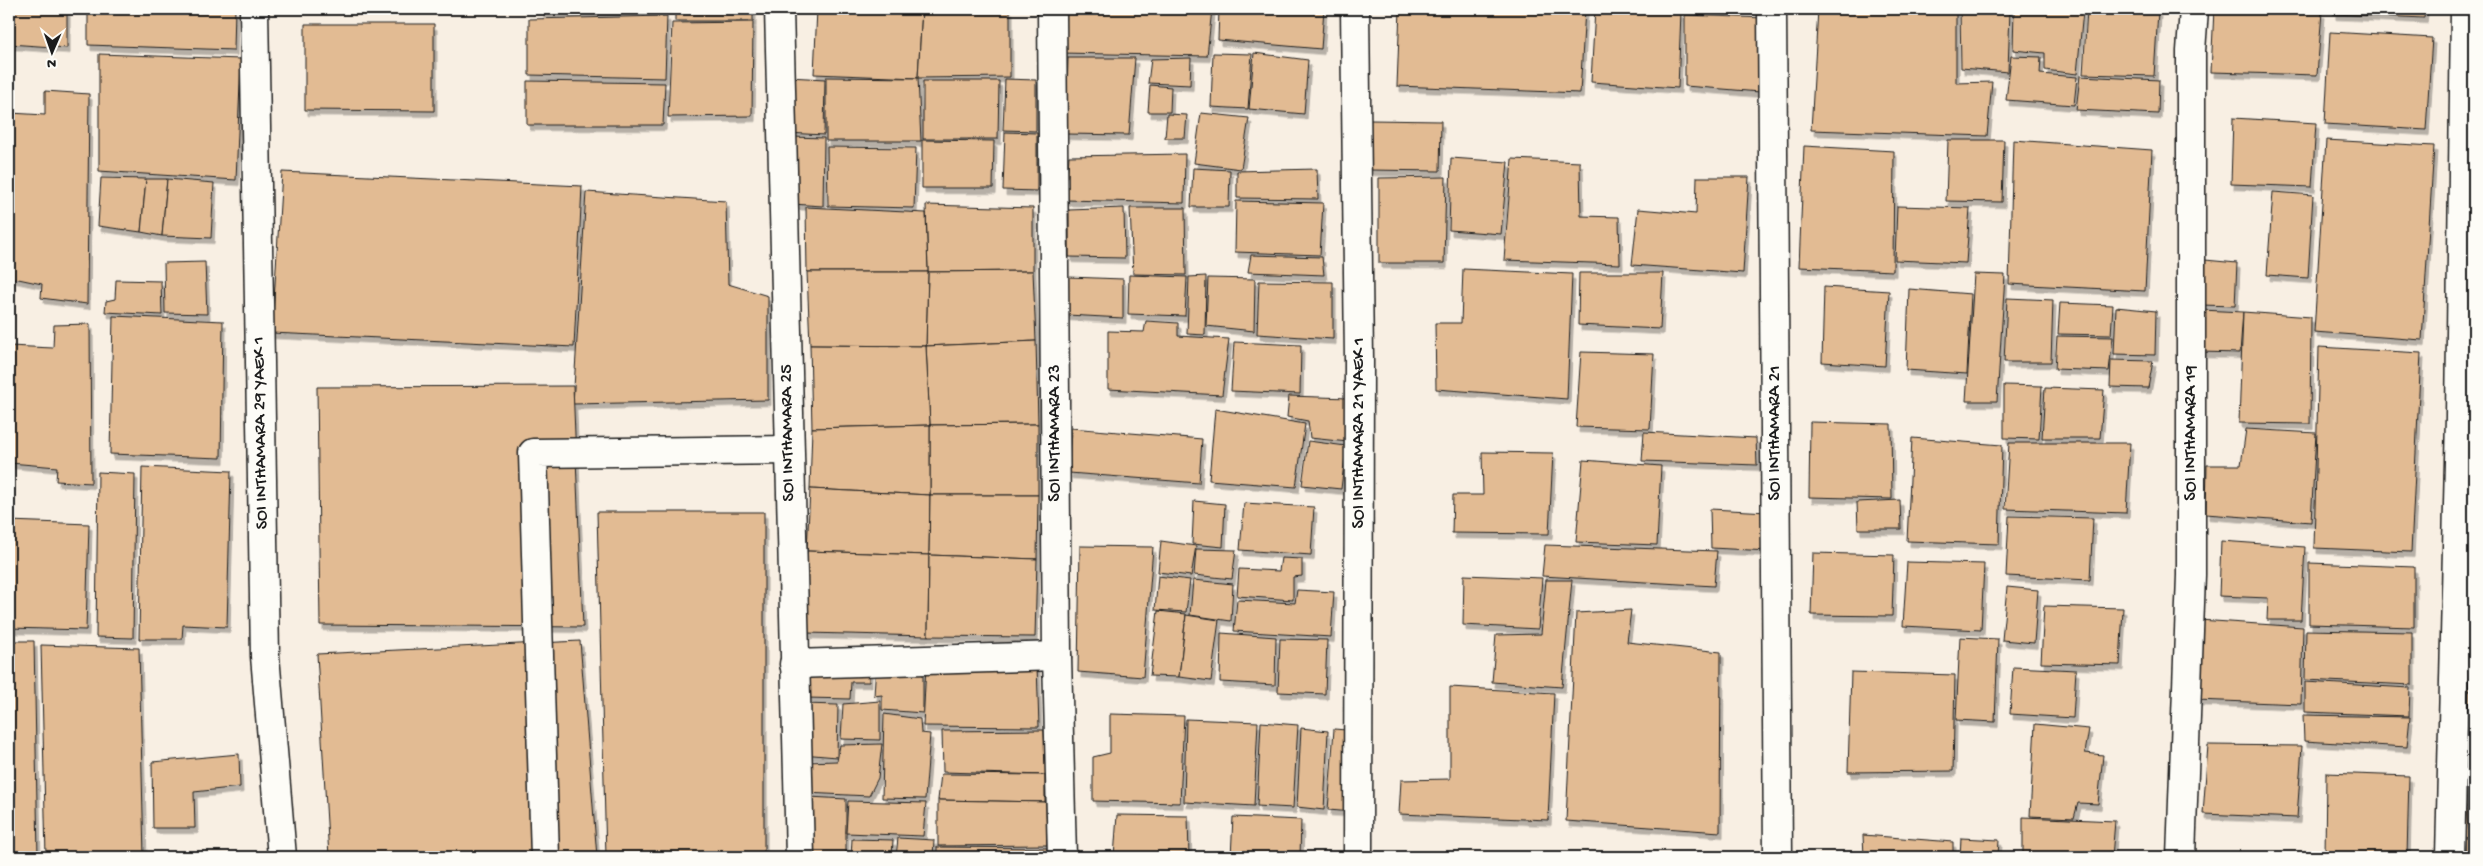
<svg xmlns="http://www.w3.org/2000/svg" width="2483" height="866" font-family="'Gochi Hand',sans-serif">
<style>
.building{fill:#e2bb93;stroke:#1c1c1c;filter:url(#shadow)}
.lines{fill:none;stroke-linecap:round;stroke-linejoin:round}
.minor-casing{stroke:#1c1c1c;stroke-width:31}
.minor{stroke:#fdfcf7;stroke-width:28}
.labels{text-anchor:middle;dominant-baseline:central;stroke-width:4.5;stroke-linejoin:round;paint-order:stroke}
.street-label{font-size:18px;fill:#1c1c1c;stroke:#fdfcf7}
</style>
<defs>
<filter id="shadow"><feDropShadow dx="3" dy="5.5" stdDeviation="0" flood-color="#0004"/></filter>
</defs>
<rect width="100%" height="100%" fill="#f8efe3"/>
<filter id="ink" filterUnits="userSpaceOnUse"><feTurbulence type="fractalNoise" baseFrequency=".02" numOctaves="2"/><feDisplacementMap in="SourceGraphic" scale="10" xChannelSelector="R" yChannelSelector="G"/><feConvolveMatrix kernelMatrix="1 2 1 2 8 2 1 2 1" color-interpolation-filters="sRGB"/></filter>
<g filter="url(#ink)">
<g class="building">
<path d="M88 9H235L234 50 88 45Z"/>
<path d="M541 9H663V14L541 13Z"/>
<rect x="675" y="9" width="78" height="12"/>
<path d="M817 9H922L918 78 814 74Z"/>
<path d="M922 9H1010V77L918 78Z"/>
<path d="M1063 9H1212L1207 56 1061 53Z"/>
<path d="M1219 9H1324L1321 49 1218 40Z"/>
<path d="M1400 9H1585L1580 93 1397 86Z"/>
<path d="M1595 9 1681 12 1678 88 1591 82Z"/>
<path d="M1818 9H1956V83L1992 82 1987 136 1811 130Z"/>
<path d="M1960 9H2010L2008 72 1961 68Z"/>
<path d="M2014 9 2083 11 2077 74 2045 70V53L2013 50Z"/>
<path d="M2214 9 2322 12 2317 75 2211 72Z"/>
<path d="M2333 9H2425L2424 18 2333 14Z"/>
<path d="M2087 10 2158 11 2154 76 2083 74Z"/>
<path d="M9 11H67V48L9 44Z"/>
<path d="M1685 15 1766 18 1760 92 1685 86Z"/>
<path d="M667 16 665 78 529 75V19Z"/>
<path d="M753 22 752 116 668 117 672 23Z"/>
<path d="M305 24H434V111L305 110Z"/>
<path d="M2330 32 2432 38 2426 130 2325 124Z"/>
<path d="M1213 53 1252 54 1248 109 1211 107Z"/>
<path d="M1254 53 1308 60 1304 114 1249 109Z"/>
<path d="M99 54 241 59 236 180 99 171Z"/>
<path d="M2011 56 2041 57 2040 74 2077 77 2074 105 2006 100Z"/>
<path d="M1068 58H1135L1129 135 1066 134Z"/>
<path d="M1191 58 1190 85 1148 83 1151 59Z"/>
<path d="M2080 76 2159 80 2158 114 2076 110Z"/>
<path d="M788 77 825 79 824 135 787 133Z"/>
<path d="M826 77 918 78 921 141H826Z"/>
<path d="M1005 79 1036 80V131L1003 130Z"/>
<path d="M527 81 665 83 663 125H527Z"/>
<path d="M923 81H999L998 139H923Z"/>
<path d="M1150 85 1171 87 1170 112H1148Z"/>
<path d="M45 91 89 94 87 304 41 298 42 284 9 277 10 113 45 115Z"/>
<path d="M1201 113 1249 118 1241 169 1194 163Z"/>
<path d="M1167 114 1187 115 1185 138H1165Z"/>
<path d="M2233 118 2316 123 2312 187 2231 184Z"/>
<path d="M1370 120 1441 121 1440 171 1370 170Z"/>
<path d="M1005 132 1037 133V191L1003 190Z"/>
<path d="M792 137 824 138 823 206 792 204Z"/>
<path d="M922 140 994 141 993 188H922Z"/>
<path d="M1948 140H2004L2002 202 1946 201Z"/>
<path d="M2013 140 2152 150 2145 291 2009 284Z"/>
<path d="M2326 140 2434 146 2422 340 2314 332Z"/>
<path d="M1804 146 1894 151 1893 271 1799 267Z"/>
<path d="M827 147 916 148 914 208 828 206Z"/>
<path d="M1185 154 1184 203 1066 200 1069 156Z"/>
<path d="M1451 158 1508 162 1501 234 1449 230Z"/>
<path d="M1512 159 1580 162 1581 216 1619 217 1620 264 1504 260Z"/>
<path d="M1193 168 1230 170 1229 207H1191Z"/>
<path d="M1317 169 1318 199 1237 198V171Z"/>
<path d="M282 172 582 186 574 347 272 333Z"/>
<path d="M1446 177 1444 263H1379V178Z"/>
<path d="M1697 177H1749L1743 273 1632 265 1638 209 1696 214Z"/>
<path d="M101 178 146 179 141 232 98 226Z"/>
<path d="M146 179H167L162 236 141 232Z"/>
<path d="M167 179 214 183 211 238 162 236Z"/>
<path d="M586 192 726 201 728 284 768 296V400L573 404Z"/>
<path d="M2273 192 2313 195 2308 278 2267 275Z"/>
<path d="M1236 201 1323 203 1320 255 1235 252Z"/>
<path d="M926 205 1033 208V271L928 272Z"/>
<path d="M1897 206 1970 208 1966 263 1895 260Z"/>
<path d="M806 207 926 213 928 272H807Z"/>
<path d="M1124 208 1125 258 1069 257V210Z"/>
<path d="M1130 208H1185L1186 275 1133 274Z"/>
<path d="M1251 255 1322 257 1324 275 1248 272Z"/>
<path d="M2205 260 2237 263 2235 306 2201 305Z"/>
<path d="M205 262 207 314 165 313 164 263Z"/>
<path d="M1463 269 1572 274 1567 399 1436 389 1435 323H1461Z"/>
<path d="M1033 271 1036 341 926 346 928 272Z"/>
<path d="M807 272H928L926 346 810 345Z"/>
<path d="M1579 273H1663L1660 329 1578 325Z"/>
<path d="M1974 274 2005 275 1997 401H1966Z"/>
<path d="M1129 275 1187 277 1185 316 1128 314Z"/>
<path d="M1206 276 1205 335 1187 334 1189 277Z"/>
<path d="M1068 277 1123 279V318L1067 315Z"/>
<path d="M1208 278 1255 279 1254 331 1206 326Z"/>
<path d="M116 280 161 281 162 315 105 312 106 301 115 299Z"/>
<path d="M1259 281 1333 282V339L1257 334Z"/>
<path d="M1824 287 1889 291 1885 366 1822 362Z"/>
<path d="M1909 289 1971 294 1967 374 1906 370Z"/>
<path d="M2007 298 2053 300 2051 362H2004Z"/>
<path d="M2060 303 2113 305 2111 335 2058 334Z"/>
<path d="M2116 307 2156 311 2155 355 2114 354Z"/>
<path d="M2201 310 2243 312 2240 353 2200 352Z"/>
<path d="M2243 312 2311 317 2310 424 2239 423Z"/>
<path d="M113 316 223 321 221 458 110 454Z"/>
<path d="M1146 321 1178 323V336L1229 339 1222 395 1108 389V331L1144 332Z"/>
<path d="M90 324 91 483 56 481 57 467 10 463 9 346 53 348 54 325Z"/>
<path d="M2057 336 2113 337 2109 371 2055 369Z"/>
<path d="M1036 341 1038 424 930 425 926 346Z"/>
<path d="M1234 342 1301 345 1300 394 1231 391Z"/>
<path d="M810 345 926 346 930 425 812 428Z"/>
<path d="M2319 347 2421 353 2411 552 2314 548Z"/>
<path d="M1581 352 1654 354 1650 429 1576 427Z"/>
<path d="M2111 360 2153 361 2148 388 2110 387Z"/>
<path d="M2004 385 2042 386 2039 439 2004 438Z"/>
<path d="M573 386 583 627 320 625 317 387Z"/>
<path d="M2045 388 2104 390 2100 438H2042Z"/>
<path d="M1289 396 1349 398 1348 442 1310 438 1308 421 1287 417Z"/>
<path d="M1215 409 1305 424 1296 487 1209 480Z"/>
<path d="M1810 422 1891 424 1892 499 1809 497Z"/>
<path d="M1038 424V495H930V425Z"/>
<path d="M930 425V495L810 489 812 428Z"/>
<path d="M1071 428 1202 439 1199 483 1069 473Z"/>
<path d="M2246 429 2316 433 2311 522 2206 514 2207 465H2241Z"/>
<path d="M1644 432 1756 438 1757 465 1642 461Z"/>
<path d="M1912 438 2002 445 1999 544 1907 541Z"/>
<path d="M1308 441 1346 446 1341 489 1302 485Z"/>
<path d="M2009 443H2130L2126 513 2005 509Z"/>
<path d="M1482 452 1553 453 1549 534 1452 533 1453 495H1483Z"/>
<path d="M2471 458H2474V487H2470Z"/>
<path d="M1583 460 1661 466 1657 545 1576 542Z"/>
<path d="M142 467 231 471 227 627 183 625 182 639H139Z"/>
<path d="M98 472 135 474 133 638 96 637Z"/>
<path d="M2470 487H2474V514H2469Z"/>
<path d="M810 489 930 495 929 555 807 551Z"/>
<path d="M930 495H1038L1037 559 929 555Z"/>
<path d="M1900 500 1901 529H1858L1857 502Z"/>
<path d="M1194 501 1225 504 1223 547 1192 544Z"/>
<path d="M1244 503 1314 507 1311 555 1240 550Z"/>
<path d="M1710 509 1768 512 1769 551 1711 548Z"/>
<path d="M597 512H764V857H606Z"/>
<path d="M2469 514H2474V541H2470Z"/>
<path d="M2009 516 2093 518 2090 580 2006 576Z"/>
<path d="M9 521 89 524 86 630 9 628Z"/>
<path d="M1161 541 1196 546 1191 576 1158 572Z"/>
<path d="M2221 541 2305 547 2301 620H2267L2268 598 2219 596Z"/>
<path d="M1545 545 1717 551 1714 586 1542 576Z"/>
<path d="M1080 546 1153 547 1143 677 1078 672Z"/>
<path d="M1196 549 1236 550 1232 579 1194 575Z"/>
<path d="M807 551 929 555 928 636 807 633Z"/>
<path d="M1813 553 1894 555 1892 616 1811 615Z"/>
<path d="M929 555 1037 559 1035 637 928 636Z"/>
<path d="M1281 558 1302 559V576L1293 577V600L1237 596 1239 569 1279 571Z"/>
<path d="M1907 562 1984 564 1981 630 1903 626Z"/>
<path d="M2309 563 2414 567V627L2309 624Z"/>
<path d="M2470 564 2474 565V594H2468Z"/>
<path d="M1464 575 1542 578 1538 629 1463 625Z"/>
<path d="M1158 576 1190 580 1186 612 1155 610Z"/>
<path d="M1193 580 1233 584 1231 621 1190 615Z"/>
<path d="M1546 580H1572L1562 687 1492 682 1496 635 1541 634Z"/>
<path d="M2007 587 2038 590 2034 643 2002 640Z"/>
<path d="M1297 590 1334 592 1331 637 1234 631 1237 600 1295 603Z"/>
<path d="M2468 594H2474V626H2467Z"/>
<path d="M2044 606 2123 608 2120 665 2041 663Z"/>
<path d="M1631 610 1627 642 1721 652 1720 832 1566 821 1576 613Z"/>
<path d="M1158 611 1186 614 1179 677 1150 676Z"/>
<path d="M1186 615 1219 620 1211 681 1179 677Z"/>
<path d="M2199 620 2303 627 2301 704 2196 700Z"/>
<path d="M2467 626H2474V658H2465Z"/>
<path d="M2306 630 2412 632V685L2305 680Z"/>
<path d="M1221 633 1276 637 1275 685 1220 682Z"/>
<path d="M1960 637 1998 639 1995 722 1956 720Z"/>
<path d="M1280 639 1327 640 1325 694 1278 692Z"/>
<path d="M9 641H34L38 857H9Z"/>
<path d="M580 641 597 857H329L317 654Z"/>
<path d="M41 645 139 648 144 857H46Z"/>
<path d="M2465 658H2474V691H2466Z"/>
<path d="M923 660V713L882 710V695L874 696 876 662Z"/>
<path d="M926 665H1037L1039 727 923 726Z"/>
<path d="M2013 667 2076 670 2073 718 2010 714Z"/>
<path d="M869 669V682H851L850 699 806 698 807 672Z"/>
<path d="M1851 672 1955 675 1953 771 1848 772Z"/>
<path d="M2305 682 2410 688 2409 716 2305 712Z"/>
<path d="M1450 687 1554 693 1548 820 1399 814 1401 780 1450 779Z"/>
<path d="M2466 691H2474V720H2464Z"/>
<path d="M880 701V740L841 739 843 704Z"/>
<path d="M804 704 838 705 837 757 802 754Z"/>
<path d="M884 714 920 719 921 733 930 734 925 799 882 798Z"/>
<path d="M1110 714 1184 716 1180 803 1093 801V757L1110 753Z"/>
<path d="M2303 715 2410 717 2407 747 2304 741Z"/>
<path d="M1186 719 1258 722 1254 806 1184 802Z"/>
<rect x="2464" y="720" width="10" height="28"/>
<path d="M1261 722 1298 725 1293 808 1257 806Z"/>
<path d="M2035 724 2089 729 2085 753 2103 755 2098 804 2078 803 2074 818 2030 816Z"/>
<path d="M1301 728 1328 731 1324 810 1297 807Z"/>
<path d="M1334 729 1370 732 1365 813 1328 810Z"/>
<path d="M1044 730 1046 775 943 772 942 731Z"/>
<path d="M882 744 878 778 869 796 805 793 806 762 837 761 840 745Z"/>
<path d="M2208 745 2302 746 2297 818 2203 814Z"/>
<path d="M239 754 240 787 194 792 195 828H153L152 762Z"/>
<path d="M2326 773 2409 776 2407 857H2325Z"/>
<path d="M941 774 1045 775V802L938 800Z"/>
<path d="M2469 777H2474V807H2467Z"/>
<path d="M809 797 846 799V857H808Z"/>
<path d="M938 800 1046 802 1047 845 938 846Z"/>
<path d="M848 801 926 803 923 836 846 833Z"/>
<path d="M2467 807H2474V838H2465Z"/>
<path d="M1117 815 1188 816 1189 857H1114Z"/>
<path d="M1233 817 1301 820 1300 857H1231Z"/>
<path d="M2023 817 2115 821 2112 857H2023Z"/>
<path d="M1863 835 1953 842V857H1864Z"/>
<path d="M898 838 934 840 933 857H896Z"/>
<path d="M1961 838 1999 840 1998 857H1960Z"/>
<rect x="2465" y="838" width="9" height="19"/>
<path d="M852 839 893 840 892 857H851Z"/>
<path d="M937 847 1047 848V857H937Z"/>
</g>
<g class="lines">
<defs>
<g id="minor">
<path d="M254 9 265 656 282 857"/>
<path d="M779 9 800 857"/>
<path d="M1052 9 1057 656 1062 857"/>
<path d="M1355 9 1359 360 1358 857"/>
<path d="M1772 9 1778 857"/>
<path d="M794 664 1057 656"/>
<path d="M545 857 533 453 788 450"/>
<path d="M2181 857 2191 575V51L2194 9"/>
<path d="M2450 857 2460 416 2465 9"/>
</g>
</defs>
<use href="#minor" class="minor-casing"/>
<use href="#minor" class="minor"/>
</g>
</g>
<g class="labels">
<g class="street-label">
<text transform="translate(261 433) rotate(-91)">SOI INTHAMARA 29 YAEK 1</text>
<text transform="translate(788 433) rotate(-91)">SOI INTHAMARA 25</text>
<text transform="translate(1055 433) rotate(-90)">SOI INTHAMARA 23</text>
<text transform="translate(1359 433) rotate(-90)">SOI INTHAMARA 21 YAEK 1</text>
<text transform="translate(1775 433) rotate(-90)">SOI INTHAMARA 21</text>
<text transform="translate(2191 433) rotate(-90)">SOI INTHAMARA 19</text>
</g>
</g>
<rect width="2483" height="866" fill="none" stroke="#fdfcf7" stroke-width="30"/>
<rect x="15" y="15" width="2453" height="836" fill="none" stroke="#1c1c1c" stroke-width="2" filter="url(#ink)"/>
<g transform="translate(52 52) rotate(182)" stroke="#fdfcf7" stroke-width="4" paint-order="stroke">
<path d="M0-4L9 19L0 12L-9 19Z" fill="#1c1c1c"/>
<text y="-8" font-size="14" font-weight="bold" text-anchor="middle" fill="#1c1c1c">N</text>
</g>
</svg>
